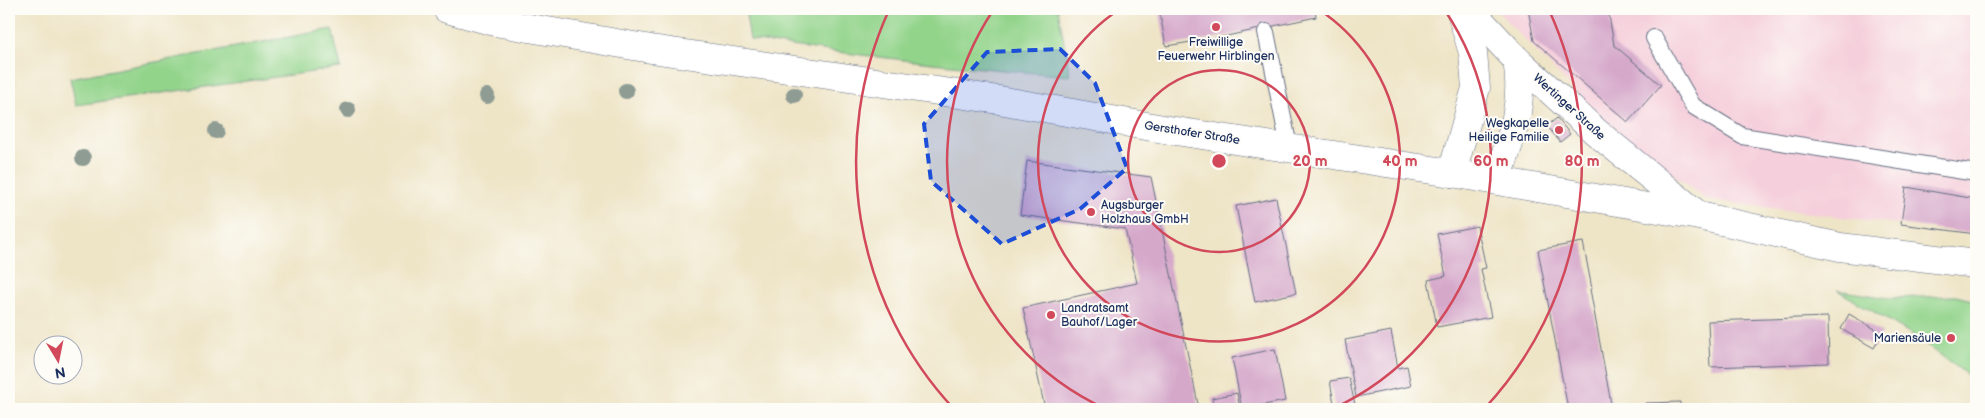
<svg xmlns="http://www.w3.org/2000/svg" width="1985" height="418" font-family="'Balsamiq Sans',sans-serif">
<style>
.built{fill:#f5cfdb}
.green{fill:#93d48b;stroke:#578274}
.building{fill:#d5a8ca}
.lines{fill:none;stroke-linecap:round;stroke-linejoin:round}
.lane-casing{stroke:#656e82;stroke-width:18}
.street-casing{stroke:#656e82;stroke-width:29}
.lane{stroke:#fff;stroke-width:16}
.street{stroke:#fff;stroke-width:28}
.tree{fill:#8e9c94}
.marked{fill:#1d4ed8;fill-opacity:0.2;stroke:#1d4ed8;stroke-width:4;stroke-dasharray:10 6;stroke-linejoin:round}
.ring{fill:none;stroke:#d1495b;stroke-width:2.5}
.poi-dot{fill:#d1495b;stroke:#fdfcf7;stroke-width:2}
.labels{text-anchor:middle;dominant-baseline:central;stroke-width:4;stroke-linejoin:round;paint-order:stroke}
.poi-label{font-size:12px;fill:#1b2f5e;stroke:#fdfcf7;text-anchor:end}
.street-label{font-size:12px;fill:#1b2f5e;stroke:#fdfcf7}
.centre{fill:#d1495b;stroke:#fdfcf7;stroke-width:2.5}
.ring-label{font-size:15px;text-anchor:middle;font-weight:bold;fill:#d1495b;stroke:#fdfcf7;stroke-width:4;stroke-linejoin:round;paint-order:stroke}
</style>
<rect width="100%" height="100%" fill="#fdfcf7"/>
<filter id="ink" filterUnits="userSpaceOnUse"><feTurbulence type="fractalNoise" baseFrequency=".02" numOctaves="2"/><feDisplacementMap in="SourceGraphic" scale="10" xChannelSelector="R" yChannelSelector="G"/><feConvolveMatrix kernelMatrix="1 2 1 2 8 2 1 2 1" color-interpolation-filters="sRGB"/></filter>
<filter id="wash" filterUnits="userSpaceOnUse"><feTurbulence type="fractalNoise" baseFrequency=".0096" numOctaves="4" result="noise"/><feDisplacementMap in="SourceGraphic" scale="20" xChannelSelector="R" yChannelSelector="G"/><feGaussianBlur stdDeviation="1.12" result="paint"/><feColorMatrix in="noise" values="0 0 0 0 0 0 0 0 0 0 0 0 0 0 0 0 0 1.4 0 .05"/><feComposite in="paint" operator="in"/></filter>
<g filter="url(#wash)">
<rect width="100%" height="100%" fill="#eee4c6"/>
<path class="built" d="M1495 9H1976V234L1707 200 1612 129Z"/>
<g class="green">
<path d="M745 9H1058L1070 76C963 67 857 56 750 40Z"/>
<path d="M332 29 341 68 76 105 70 78Z"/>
<path d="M1837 290 1889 298 1956 296 1976 301V381L1913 335Z"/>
</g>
<g id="blocks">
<g class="building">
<path d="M1159 9H1315L1316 17 1222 37 1166 46Z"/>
<path d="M1528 9H1608L1614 45 1661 85 1628 122 1534 41Z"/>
<path d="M1557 118 1570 134 1560 142 1547 126Z"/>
<path d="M1027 161 1151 177 1199 409H1045L1023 308 1137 283 1125 229 1020 215Z"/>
<path d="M1906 187 1976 199V234L1901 224Z"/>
<path d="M1276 198 1296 293 1255 302 1236 206Z"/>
<path d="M1477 226 1486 268 1481 269 1491 317 1437 327 1428 280 1446 276 1437 234Z"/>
<path d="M1583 242 1592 289H1590L1612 409H1568L1538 250Z"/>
<path d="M1849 314 1882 333 1874 348 1841 329Z"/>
<path d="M1828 317 1829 363 1710 367 1708 321Z"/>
<path d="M1391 331 1398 368 1407 366 1411 386 1356 397 1345 340Z"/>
<path d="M1275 349 1285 401 1242 409 1232 358Z"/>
<path d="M1349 378 1356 409H1335L1330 381Z"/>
<path d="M1237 393 1240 409H1214L1212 398Z"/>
<path d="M1680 402V409H1645V403Z"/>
</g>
</g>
</g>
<g filter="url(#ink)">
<use href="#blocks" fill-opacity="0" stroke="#656e82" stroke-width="1"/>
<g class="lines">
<defs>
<g id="lane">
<path d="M1266 32 1289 147"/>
<path d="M1654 38 1693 106 1742 136 1976 173"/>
</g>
<g id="street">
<path d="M447 9 495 22 651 49 999 100 1169 130 1452 173 1699 216 1840 247 1976 264"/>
<path d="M1469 9 1517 60 1596 132 1698 215"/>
<path d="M1452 173 1476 88 1473 53 1460 9"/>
<path d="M1497 180C1511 137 1525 106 1517 60"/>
</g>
</defs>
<use href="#lane" class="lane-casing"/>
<use href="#street" class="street-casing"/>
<use href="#lane" class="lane"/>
<use href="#street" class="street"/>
</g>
<g class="tree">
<circle cx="626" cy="91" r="8"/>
<circle cx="794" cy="95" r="8"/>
<circle cx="487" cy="96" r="8"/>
<circle cx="348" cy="110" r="8"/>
<circle cx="216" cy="131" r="8"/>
<circle cx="83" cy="158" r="8"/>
</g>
</g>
<path class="marked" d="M1060 49 1095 83 1127 168 1080 209 1002 244 931 181 924 124 987 52Z"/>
<g class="ring">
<circle cx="1219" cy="161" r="91"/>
<path d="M1318 9A181 181 0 1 1 1120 9"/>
<path d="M1106 409A272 272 0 0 1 994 9M1444 9A272 272 0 0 1 1332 409"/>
<path d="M954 409A363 363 0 0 1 889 10M1549 10A363 363 0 0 1 1484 409"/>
</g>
<g class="poi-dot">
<circle cx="1216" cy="27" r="5"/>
<circle cx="1559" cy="130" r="5"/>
<circle cx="1091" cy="212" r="5"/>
<circle cx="1051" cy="315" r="5"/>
<circle cx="1951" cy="338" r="5"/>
</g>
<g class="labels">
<g class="poi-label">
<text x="1216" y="42" text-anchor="middle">Freiwillige<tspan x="1216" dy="14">Feuerwehr Hirblingen</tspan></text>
<text x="1549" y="123">Wegkapelle<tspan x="1549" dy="14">Heilige Familie</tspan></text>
<text x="1101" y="205" text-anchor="start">Augsburger<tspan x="1101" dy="14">Holzhaus GmbH</tspan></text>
<text x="1061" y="308" text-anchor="start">Landratsamt<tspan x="1061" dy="14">Bauhof/Lager</tspan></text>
<text x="1941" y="338">Mariensäule</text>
</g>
<g class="street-label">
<text transform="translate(1569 107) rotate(42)">Wertinger Straße</text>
<text transform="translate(1192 133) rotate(9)">Gersthofer Straße</text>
</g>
</g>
<circle cx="1219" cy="161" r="8" class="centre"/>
<g class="ring-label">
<text x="1310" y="166">20 m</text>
<text x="1400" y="166">40 m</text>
<text x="1491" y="166">60 m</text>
<text x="1582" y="166">80 m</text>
</g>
<rect width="1985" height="418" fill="none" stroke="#fdfcf7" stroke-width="30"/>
<g transform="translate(58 360) rotate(170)"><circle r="24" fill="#fdfcf7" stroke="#a3aaba"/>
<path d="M0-4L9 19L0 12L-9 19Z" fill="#d1495b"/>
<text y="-8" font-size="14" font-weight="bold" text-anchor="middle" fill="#1b2f5e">N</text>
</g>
</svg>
